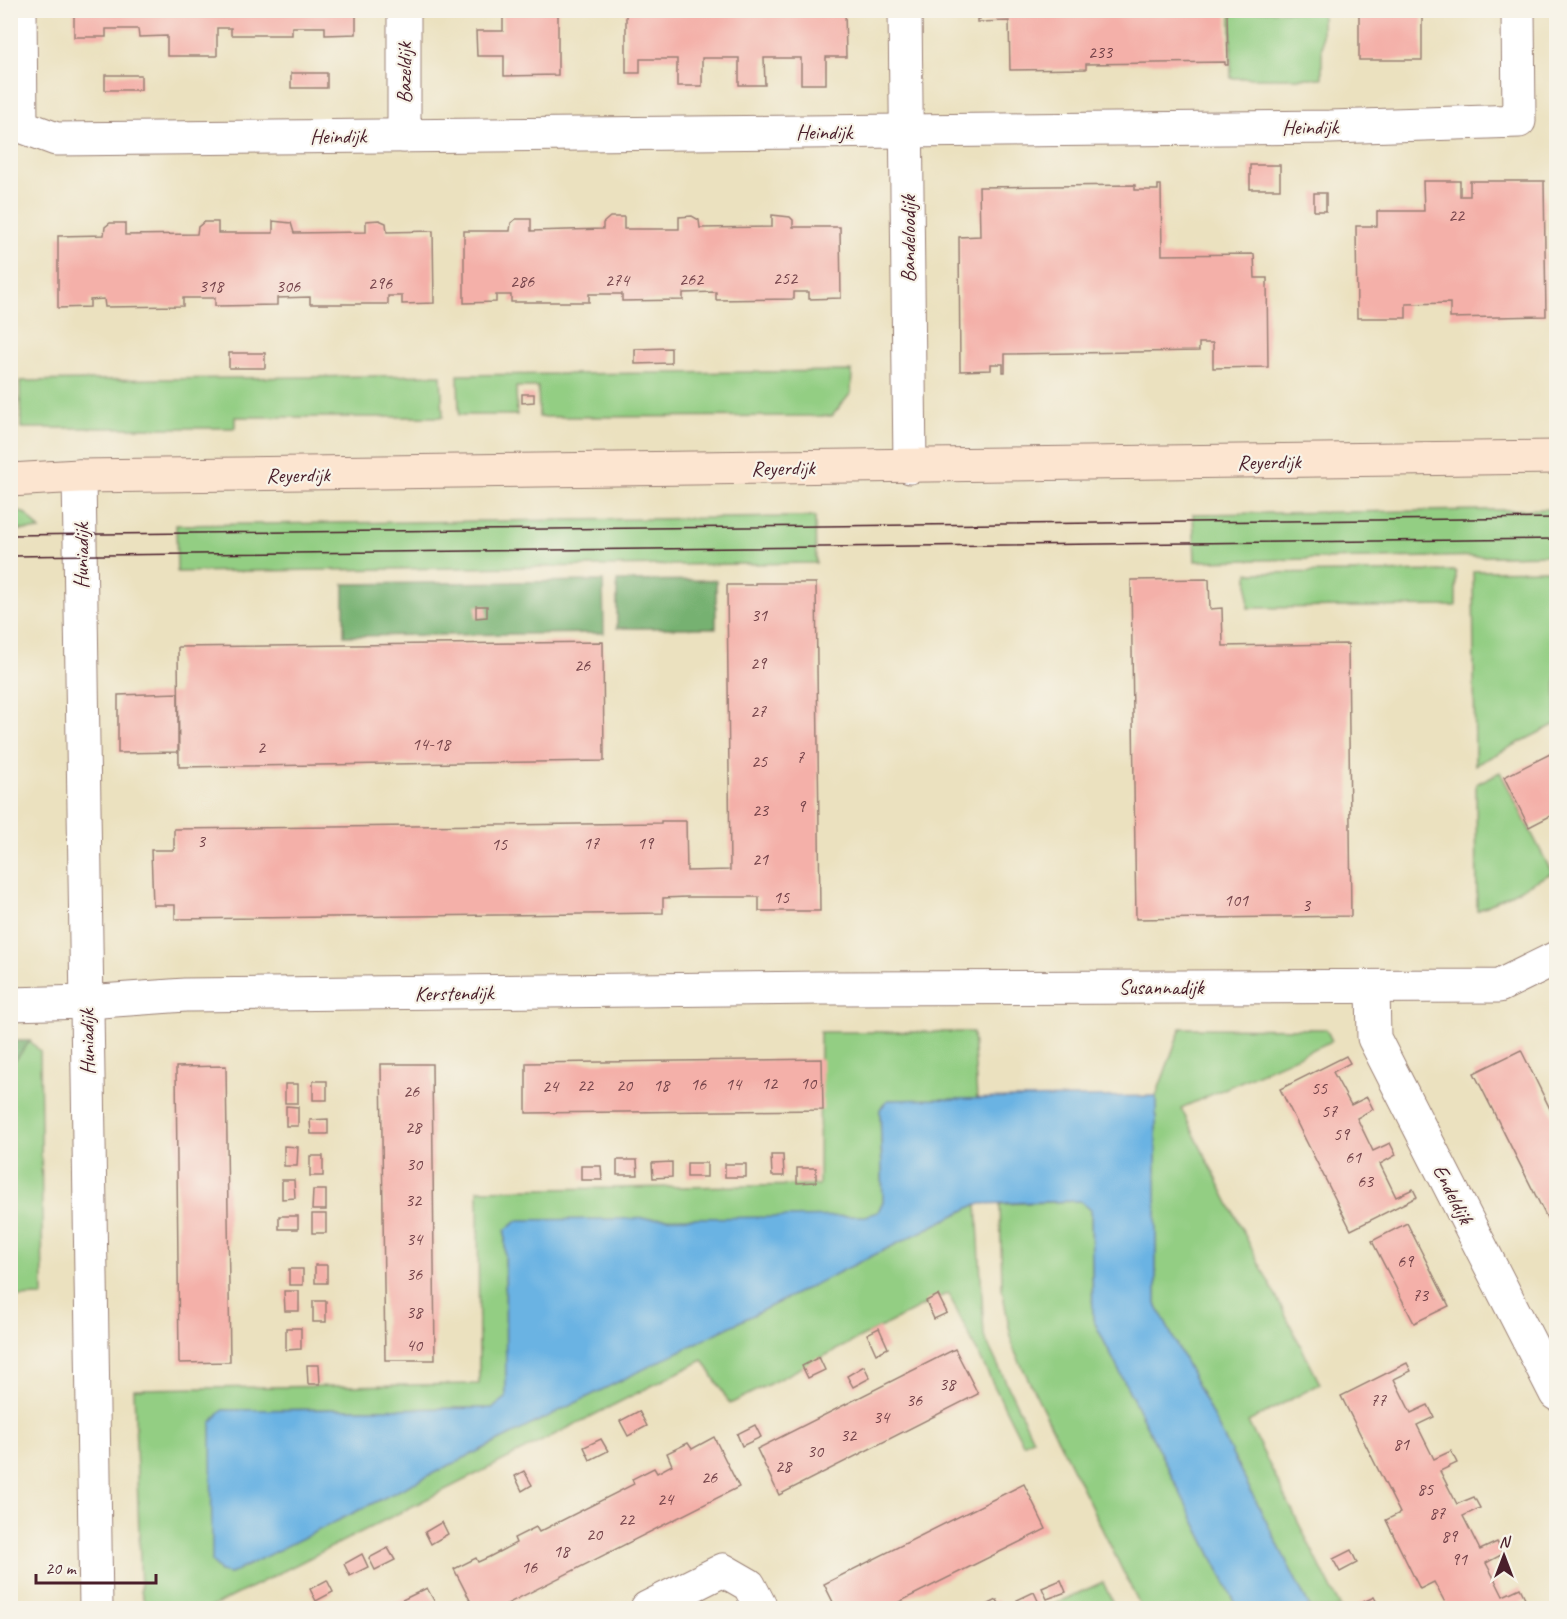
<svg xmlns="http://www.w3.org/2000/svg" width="1567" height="1619" font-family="Caveat,sans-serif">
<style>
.green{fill:#93ce83;stroke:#6e7657;stroke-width:1.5}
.forest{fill:#76b171;stroke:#60684e;stroke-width:1.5}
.water{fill:#6bb3e3;stroke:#5a6987;stroke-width:1.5}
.building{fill:#f4b0a9}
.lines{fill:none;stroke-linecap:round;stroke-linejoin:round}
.street-casing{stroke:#9a8075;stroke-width:35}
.secondary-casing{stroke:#9a8075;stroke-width:35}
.street{stroke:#fff;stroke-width:33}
.secondary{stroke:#fce5d0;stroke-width:33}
.tram{stroke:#4a1f2b;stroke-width:1.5}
.labels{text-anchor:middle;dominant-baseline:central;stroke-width:4.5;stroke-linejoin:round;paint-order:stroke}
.number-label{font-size:18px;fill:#74434a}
.street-label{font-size:21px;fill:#4a1f2b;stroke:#f7f3e8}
</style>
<rect width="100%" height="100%" fill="#f7f3e8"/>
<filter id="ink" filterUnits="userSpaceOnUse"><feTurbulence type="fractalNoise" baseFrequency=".0167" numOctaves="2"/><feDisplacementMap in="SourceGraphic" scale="12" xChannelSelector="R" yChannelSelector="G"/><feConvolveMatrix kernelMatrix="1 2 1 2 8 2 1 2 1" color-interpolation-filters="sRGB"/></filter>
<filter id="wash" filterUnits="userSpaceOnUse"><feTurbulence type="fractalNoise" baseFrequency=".008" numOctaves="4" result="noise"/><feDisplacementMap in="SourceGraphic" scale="24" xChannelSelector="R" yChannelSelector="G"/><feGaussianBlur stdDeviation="1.35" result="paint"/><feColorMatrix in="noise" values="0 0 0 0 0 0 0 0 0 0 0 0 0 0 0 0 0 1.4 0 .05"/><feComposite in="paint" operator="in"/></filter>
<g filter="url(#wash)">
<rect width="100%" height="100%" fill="#ebe1bf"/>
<g class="green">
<rect x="1231" y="11" width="91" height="67"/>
<path d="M852 371 851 393 832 416 539 417 538 387H516L517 415H459L458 375Z"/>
<path d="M441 375 443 417H235V428H21L20 381Z"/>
<path d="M10 508 26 514 40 530H11Z"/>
<path d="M1556 509V555L1195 561 1193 514Z"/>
<path d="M791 517H815L816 563 177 572 176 525Z"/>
<path d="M1556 570V724L1475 765 1473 571Z"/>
<path d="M1456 571V606L1248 608V573Z"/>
<path d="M1500 772 1552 873 1477 911 1476 784Z"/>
<path d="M1181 1028 1326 1029 1332 1041 1181 1108 1320 1384 1248 1422 1341 1608H1310L1156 1304V1096Z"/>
<path d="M820 1032H973L977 1099 888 1100 880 1109 883 1201 878 1212 866 1216 505 1230 506 1398 493 1408 223 1410 220 1572 230 1574 977 1204 984 1336 1033 1439 1023 1444 948 1293 730 1404 703 1360 210 1608H146L141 1591 134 1389 479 1384 478 1190 819 1185Z"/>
<path d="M30 1041 40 1051 43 1296 11 1297 10 1066Z"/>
<path d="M1080 1201 1091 1210 1093 1319 1238 1608H1141L1013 1348 1002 1289 1000 1204Z"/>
<path d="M1103 1582 1115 1608H1045Z"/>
</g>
<g class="forest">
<path d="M716 580V628H617V581Z"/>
<path d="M603 581 604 633 344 636V584Z"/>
<path d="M11 1041H30L11 1066 10 1041Z"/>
</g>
<path class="water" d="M1156 1096V1304L1310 1608H1238L1093 1319 1091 1210 1080 1201 977 1204 230 1574 220 1572 212 1562 211 1422 223 1410 493 1408 506 1398 505 1230 519 1220 866 1216 878 1212 883 1201 880 1109 888 1100Z"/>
<g id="blocks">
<g class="building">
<path d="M74 10H356V34L325 35V27H292V35H231V28H217V56H167V36L139 37 138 29H106V37H74Z"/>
<path d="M503 10H558V75L504 76V56H477L476 31H503Z"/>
<path d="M626 10H845L846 57H826V84H801V58H764L765 85H739V58H702V86H677V59H640V73H626Z"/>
<path d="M980 10H1227L1228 65H1225V62L1086 64V69L1010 70 1009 21 977 22V19H980Z"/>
<rect x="1359" y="10" width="63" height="50"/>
<rect x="291" y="73" width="36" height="15"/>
<rect x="105" y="75" width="36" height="15"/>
<rect x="1250" y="165" width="30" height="24"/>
<path d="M1423 181H1460V196H1470V181H1544L1546 316 1450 318V303L1406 304V318H1357L1356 226H1377V211H1424Z"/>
<path d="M1135 185V190H1158V185H1161L1162 255 1254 254 1255 278H1267L1268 367 1213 368V343H1199V351L1005 354V372H1003V364H991V370L960 371 959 237 980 236 979 187Z"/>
<rect x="1314" y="193" width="12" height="18"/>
<path d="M772 215 790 217 793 220V227H840L841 298 809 299V292H794V299L716 300V292L683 293V300L622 301V294H589V302H511V295H496V302L464 303V231H510L511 223 516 219H531V231L603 229V223L610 217H624V229H679V217L692 216 699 220 700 228 772 227Z"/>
<path d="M379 220 386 223 387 232 433 231 434 303 402 304V296H388V304H310V297L277 298V305L215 306V298H183V306L105 307 104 299 90 300V307L58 308V236L104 235 105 227 110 223H125V235L197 234 198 227 204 222H218V233H273V221L291 223 294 233 366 232V221Z"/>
<path d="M671 348V363L635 364V349Z"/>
<rect x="229" y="353" width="36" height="15"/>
<path d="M522 394H534V402L522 403Z"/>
<path d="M1209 579 1210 609 1222 608 1223 646 1348 644 1351 916 1136 919 1131 580Z"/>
<path d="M755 583H816L820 911H759V897H687L663 898V913L175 919V905H153L151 850H174V829L661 823V821H686L687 871 730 870 727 585H755Z"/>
<path d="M476 606H487V617L476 618Z"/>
<path d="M603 642 604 761 179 767 178 647Z"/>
<path d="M178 693V752L118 753V695Z"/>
<path d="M1556 751V813L1529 827 1504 777Z"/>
<path d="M1521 1050 1556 1121V1236L1474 1073Z"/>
<path d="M1346 1056 1350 1063 1333 1072 1351 1105 1367 1097 1373 1109 1357 1118 1373 1151 1390 1143 1396 1155 1380 1164 1396 1197 1413 1189 1417 1197 1351 1230 1280 1089Z"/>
<path d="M822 1059 823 1110 526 1113V1063Z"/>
<path d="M381 1064H432L435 1360H385Z"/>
<path d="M226 1066 230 1362 179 1363 176 1067Z"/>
<rect x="313" y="1081" width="14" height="19"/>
<rect x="285" y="1084" width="13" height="19"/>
<path d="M286 1106 298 1107V1126H286Z"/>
<path d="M328 1119V1134H311L310 1120Z"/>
<path d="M284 1146 298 1147 297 1166H284Z"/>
<path d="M771 1155H783L784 1176H772Z"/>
<rect x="310" y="1156" width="13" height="20"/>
<path d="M617 1160H637L638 1175H617Z"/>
<path d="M672 1162V1177L653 1178 652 1163Z"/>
<rect x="687" y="1163" width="20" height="14"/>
<rect x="725" y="1164" width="21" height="13"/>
<path d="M581 1166H601L602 1180H581Z"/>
<path d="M797 1168H816V1182L797 1183Z"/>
<path d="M282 1180H294L295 1198 282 1199Z"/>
<path d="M313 1190H326V1210H312Z"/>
<rect x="312" y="1214" width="14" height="19"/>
<rect x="279" y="1216" width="19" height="13"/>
<path d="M1407 1223 1449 1306 1414 1323 1372 1241Z"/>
<rect x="315" y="1265" width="12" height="18"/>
<rect x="289" y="1269" width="14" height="16"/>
<path d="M284 1291H299V1311H285Z"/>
<path d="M938 1295 947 1313 934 1319 926 1301Z"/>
<rect x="313" y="1301" width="13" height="21"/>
<path d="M286 1328H301V1349L286 1350Z"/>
<path d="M879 1328 888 1348 876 1354 867 1334Z"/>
<path d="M955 1349 978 1394 779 1495 757 1449Z"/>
<path d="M819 1357 825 1370 808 1378 802 1366Z"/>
<path d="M1407 1363 1411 1371 1394 1379 1411 1413 1428 1405 1434 1417 1417 1425 1434 1459 1451 1451 1457 1463 1440 1471 1457 1504 1474 1497 1480 1508 1463 1516 1480 1550 1497 1542 1503 1554 1486 1563 1495 1580 1503 1596 1520 1588 1526 1600 1510 1608H1448L1434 1582 1420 1589 1386 1520 1400 1513 1341 1396Z"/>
<path d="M307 1365H319L320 1384H308Z"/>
<path d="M864 1366 870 1378 853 1387 847 1376Z"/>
<path d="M639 1411 647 1426 628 1436 620 1421Z"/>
<path d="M755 1425 761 1437 742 1446 737 1434Z"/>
<path d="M714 1437 739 1487 499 1608H474L454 1569 476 1558 478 1562 489 1557 516 1543 514 1538 536 1527 539 1532 634 1484 632 1479 654 1468 657 1473 672 1465 667 1453 688 1443 692 1449Z"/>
<path d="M601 1439 608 1451 590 1460 584 1447Z"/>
<path d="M524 1471 532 1485 522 1491 515 1476Z"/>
<path d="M1024 1484 1046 1529 887 1608H836L824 1584Z"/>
<path d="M442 1522 448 1534 431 1544 425 1532Z"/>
<path d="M388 1548 395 1560 375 1570 369 1558Z"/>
<path d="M1351 1550 1357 1563 1340 1572 1333 1559Z"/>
<path d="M362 1554 368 1567 350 1576 344 1564Z"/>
<path d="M327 1580 333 1592 316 1601 310 1589Z"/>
<path d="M1061 1580 1066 1592 1047 1599 1042 1588Z"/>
<path d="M427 1588 438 1608H386L392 1605Z"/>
<path d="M1034 1592 1040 1605 1033 1608H1021L1017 1600Z"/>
<path d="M1374 1597 1380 1608H1358L1357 1605Z"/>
<path d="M997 1600 1002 1608H981Z"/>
</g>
</g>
</g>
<g filter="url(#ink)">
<use href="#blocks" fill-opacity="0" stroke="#9a8075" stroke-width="1.5"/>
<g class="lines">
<defs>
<g id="street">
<path d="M20 10 21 126 56 139 1330 127 1519 121 1518 10"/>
<path d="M404 10V136"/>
<path d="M905 10 910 467"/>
<path d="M79 476 96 1608"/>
<path d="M1373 987 1374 1038 1556 1394"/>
<path d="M10 1004 87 1002 185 995 822 988 1499 986 1556 958"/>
<path d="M647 1608 723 1570 749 1585 761 1608"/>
</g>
<path id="secondary" d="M10 480 79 476 1556 457"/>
</defs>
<use href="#street" class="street-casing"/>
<use href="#secondary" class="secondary-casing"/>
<use href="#street" class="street"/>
<use href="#secondary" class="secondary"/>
<g class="tram">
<path d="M10 535 1556 518"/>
<path d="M10 556 1556 539"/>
</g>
</g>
</g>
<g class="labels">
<g class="number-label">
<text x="1100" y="52">233</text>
<text x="1456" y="215">22</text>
<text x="785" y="278">252</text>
<text x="691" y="279">262</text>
<text x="617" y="280">274</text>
<text x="522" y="281">286</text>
<text x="380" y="283">296</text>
<text x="211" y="286">318</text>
<text x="288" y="286">306</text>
<text x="759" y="615">31</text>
<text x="758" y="663">29</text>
<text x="582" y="665">26</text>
<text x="758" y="711">27</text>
<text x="431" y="744">14-18</text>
<text x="261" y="747">2</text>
<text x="800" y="757">7</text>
<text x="759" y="761">25</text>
<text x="801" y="806">9</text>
<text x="760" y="810">23</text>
<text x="201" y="841">3</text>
<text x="591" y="843">17</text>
<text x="645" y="843">19</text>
<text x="499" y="844">15</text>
<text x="760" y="859">21</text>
<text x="781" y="897">15</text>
<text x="1236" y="900">101</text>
<text x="1306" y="905">3</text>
<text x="769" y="1083">12</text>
<text x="808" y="1083">10</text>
<text x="698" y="1084">16</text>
<text x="733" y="1084">14</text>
<text x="585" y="1085">22</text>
<text x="624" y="1085">20</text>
<text x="661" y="1085">18</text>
<text x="550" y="1086">24</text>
<text x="1319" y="1088">55</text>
<text x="411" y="1091">26</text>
<text x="1329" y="1111">57</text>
<text x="413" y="1127">28</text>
<text x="1341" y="1134">59</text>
<text x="1353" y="1157">61</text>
<text x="414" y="1164">30</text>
<text x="1365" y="1181">63</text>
<text x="413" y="1200">32</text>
<text x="414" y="1239">34</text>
<text x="1405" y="1261">69</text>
<text x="414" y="1274">36</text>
<text x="1420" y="1295">73</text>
<text x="414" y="1312">38</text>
<text x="414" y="1345">40</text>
<text x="947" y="1384">38</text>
<text x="914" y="1400">36</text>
<text x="1378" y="1400">77</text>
<text x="881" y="1417">34</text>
<text x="848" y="1435">32</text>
<text x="1401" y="1444">81</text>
<text x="815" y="1451">30</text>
<text x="783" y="1466">28</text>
<text x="709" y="1477">26</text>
<text x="1425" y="1489">85</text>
<text x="665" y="1499">24</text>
<text x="1437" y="1513">87</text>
<text x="626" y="1519">22</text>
<text x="594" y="1534">20</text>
<text x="1449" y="1536">89</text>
<text x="561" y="1551">18</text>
<text x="1459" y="1559">91</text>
<text x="529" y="1567">16</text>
</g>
<g class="street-label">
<text transform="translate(404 73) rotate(-90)">Bazeldijk</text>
<text transform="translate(1310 127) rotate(-1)">Heindijk</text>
<text x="824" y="132">Heindijk</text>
<text transform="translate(338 136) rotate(-1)">Heindijk</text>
<text transform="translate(908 239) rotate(-90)">Bandeloodijk</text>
<text transform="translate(1269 462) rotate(-1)">Reyerdijk</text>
<text transform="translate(783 468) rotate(-1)">Reyerdijk</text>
<text transform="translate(298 475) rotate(-1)">Reyerdijk</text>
<text transform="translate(81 556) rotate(-90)">Huniadijk</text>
<text x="1161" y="987">Susannadijk</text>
<text transform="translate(454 993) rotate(-1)">Kerstendijk</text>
<text transform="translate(87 1042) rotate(-91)">Huniadijk</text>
<text transform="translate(1453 1194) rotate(63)">Endeldijk</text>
</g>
</g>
<rect width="1567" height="1619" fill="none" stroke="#f7f3e8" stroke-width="36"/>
<g transform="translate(1504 1556)" stroke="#f7f3e8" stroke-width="4.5" paint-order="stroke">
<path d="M0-4.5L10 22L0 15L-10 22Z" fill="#4a1f2b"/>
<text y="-9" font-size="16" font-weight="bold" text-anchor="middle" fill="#4a1f2b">N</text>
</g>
<path d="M36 1574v9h120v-9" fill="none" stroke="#4a1f2b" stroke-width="3"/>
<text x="45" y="1574" font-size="18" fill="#4a1f2b" stroke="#f7f3e8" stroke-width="4.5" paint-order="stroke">20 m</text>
</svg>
